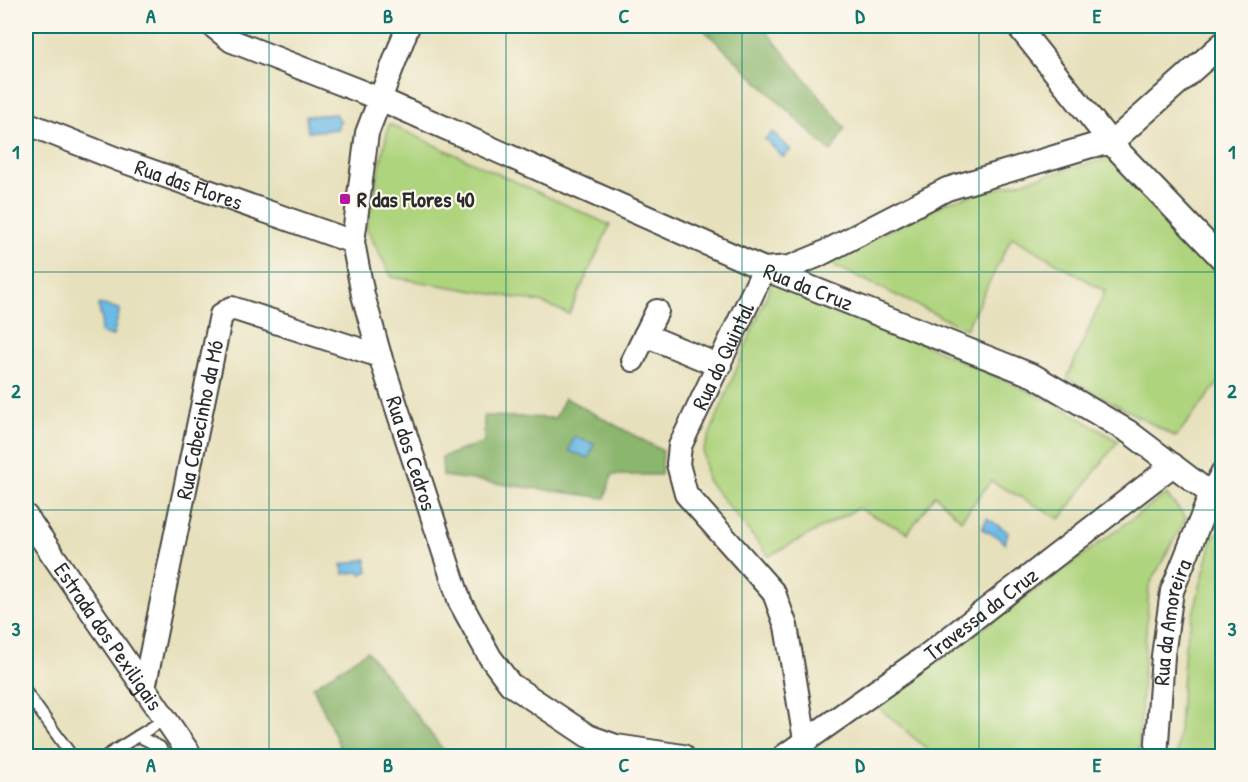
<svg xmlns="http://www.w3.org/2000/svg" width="1248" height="782" font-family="'Patrick Hand',sans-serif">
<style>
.green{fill:#afd47e;stroke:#6d8054;stroke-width:1.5}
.forest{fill:#8bb66d;stroke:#5b704c;stroke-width:1.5}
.water{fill:#6cbae6;stroke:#4c7288;stroke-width:1.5}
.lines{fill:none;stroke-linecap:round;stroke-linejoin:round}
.lane-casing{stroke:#474641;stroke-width:14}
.street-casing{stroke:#474641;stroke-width:26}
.lane{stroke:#fff;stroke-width:10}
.street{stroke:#fff;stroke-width:22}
.grid{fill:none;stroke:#0f766e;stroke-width:1.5;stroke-opacity:0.55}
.poi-dot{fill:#b5179e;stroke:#fbf7ec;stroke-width:2}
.labels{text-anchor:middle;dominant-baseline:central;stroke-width:4.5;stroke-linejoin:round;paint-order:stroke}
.street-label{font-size:22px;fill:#2b2b2b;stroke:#fbf7ec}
.poi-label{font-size:22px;font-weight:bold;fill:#2b2b2b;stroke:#fbf7ec;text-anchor:start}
.neatline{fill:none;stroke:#0f766e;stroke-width:2}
.grid-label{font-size:20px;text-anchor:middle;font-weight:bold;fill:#0f766e}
</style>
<rect width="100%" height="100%" fill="#fbf7ec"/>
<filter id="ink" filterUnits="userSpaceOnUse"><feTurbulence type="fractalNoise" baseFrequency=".0167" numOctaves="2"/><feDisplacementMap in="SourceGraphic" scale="12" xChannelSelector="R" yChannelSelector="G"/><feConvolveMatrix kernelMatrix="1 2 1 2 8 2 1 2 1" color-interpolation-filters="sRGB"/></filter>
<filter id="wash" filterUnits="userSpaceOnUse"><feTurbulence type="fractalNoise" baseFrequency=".008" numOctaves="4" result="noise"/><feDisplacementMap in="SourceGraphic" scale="24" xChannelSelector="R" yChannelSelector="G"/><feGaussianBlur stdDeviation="1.35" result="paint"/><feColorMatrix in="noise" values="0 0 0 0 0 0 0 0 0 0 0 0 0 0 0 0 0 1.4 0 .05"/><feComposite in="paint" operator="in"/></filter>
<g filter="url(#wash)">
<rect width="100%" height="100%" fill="#e7e0bc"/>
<g class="green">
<path d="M389 124 610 225 569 314 540 302 392 277 366 228Z"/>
<path d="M1113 157 1222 278V378L1176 437 1067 378 1105 291 1012 237 966 329 825 261 947 202Z"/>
<path d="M774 277 1055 403 1118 441 1060 519 991 481 961 520 935 495 908 533 858 508 769 556 707 480 703 451Z"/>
<path d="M1166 494 1186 518 1149 586 1138 756H935L877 706Z"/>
<path d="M1222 529V756H1177L1185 645 1213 537Z"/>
</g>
<g class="forest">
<path d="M700 26H762L845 128 831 152Z"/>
<path d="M565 398 663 451 661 475H612L605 498 443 476 442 457 484 442V416L555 418Z"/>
<path d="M367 651 448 756H344L313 687Z"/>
</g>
<g class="water">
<path d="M336 114 337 118 341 121 338 125V129L308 132 306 116Z"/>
<path d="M773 132 791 150 783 157 765 139Z"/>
<path d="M99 304 120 309 113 336 100 333 102 319 98 306Z"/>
<path d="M574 437 594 444 589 458 569 451Z"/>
<path d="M987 518 1008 532 1005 544 998 537 982 529Z"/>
<path d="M366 559 368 571 362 574 358 572 344 574 341 565Z"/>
</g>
</g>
<g filter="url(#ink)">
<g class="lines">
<defs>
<g id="lane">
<path d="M26 692 72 756"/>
<path d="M138 736 160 747 166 756"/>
<path d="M106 756 165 719"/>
</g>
<g id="street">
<path id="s1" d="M213 26 232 41 380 99 764 269 1034 376 1129 432 1211 494 1222 498"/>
<path id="s2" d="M408 26 367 133 353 242 363 295 380 356 460 602 490 657 510 684 588 736 616 746 683 756"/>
<path d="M1018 26 1111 143 1222 259"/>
<path id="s3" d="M26 123 117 159 353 242"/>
<path d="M1111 143 1222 44"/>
<path d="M645 335 720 366"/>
<path d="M633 360 657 311"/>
<path id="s4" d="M26 516 191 756"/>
<path id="s5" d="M144 688 221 315 232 308 380 356"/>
<path id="s6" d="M805 740 786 626 774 593 686 494 678 464 680 446 764 269 790 267 817 256 947 189 1091 146 1111 143"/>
<path id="s7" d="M784 756 926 656 1173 465"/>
<path id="s8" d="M1156 756 1163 656 1172 591 1211 494 1222 473"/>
</g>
</defs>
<use href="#lane" class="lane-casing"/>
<use href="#street" class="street-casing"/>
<use href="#lane" class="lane"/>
<use href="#street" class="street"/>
</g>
</g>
<path class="grid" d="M269 26V756M506 26V756M742 26V756M979 26V756M26 272H1222M26 510H1222"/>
<rect class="poi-dot" x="339" y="193" width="12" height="12" rx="3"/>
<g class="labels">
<g class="street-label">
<text stroke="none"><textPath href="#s3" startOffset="174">Rua das Flores</textPath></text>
<text stroke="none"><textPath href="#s1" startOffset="651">Rua da Cruz</textPath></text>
<text stroke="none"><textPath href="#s6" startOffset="432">Rua do Quintal</textPath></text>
<text stroke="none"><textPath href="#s5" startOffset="274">Rua Cabecinho da Mó</textPath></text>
<text stroke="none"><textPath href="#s2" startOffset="444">Rua dos Cedros</textPath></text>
<text stroke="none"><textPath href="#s7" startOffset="243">Travessa da Cruz</textPath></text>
<text stroke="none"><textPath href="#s8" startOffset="135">Rua da Amoreira</textPath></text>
<text stroke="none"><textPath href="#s4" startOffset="146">Estrada dos Pexiligais</textPath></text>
</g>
<g class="poi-label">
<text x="357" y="199">R das Flores 40</text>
</g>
</g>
<rect width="1248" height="782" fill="none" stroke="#fbf7ec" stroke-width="66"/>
<rect x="33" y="33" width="1182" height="716" class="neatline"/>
<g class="grid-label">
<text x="151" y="23">A</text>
<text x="388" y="23">B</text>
<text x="624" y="23">C</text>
<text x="860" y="23">D</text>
<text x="1097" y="23">E</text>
<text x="16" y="159">1</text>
<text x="1232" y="159">1</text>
<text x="16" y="398">2</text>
<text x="1232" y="398">2</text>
<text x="16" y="636">3</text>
<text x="1232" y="636">3</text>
<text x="151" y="772">A</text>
<text x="388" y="772">B</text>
<text x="624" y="772">C</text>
<text x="860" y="772">D</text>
<text x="1097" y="772">E</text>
</g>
</svg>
